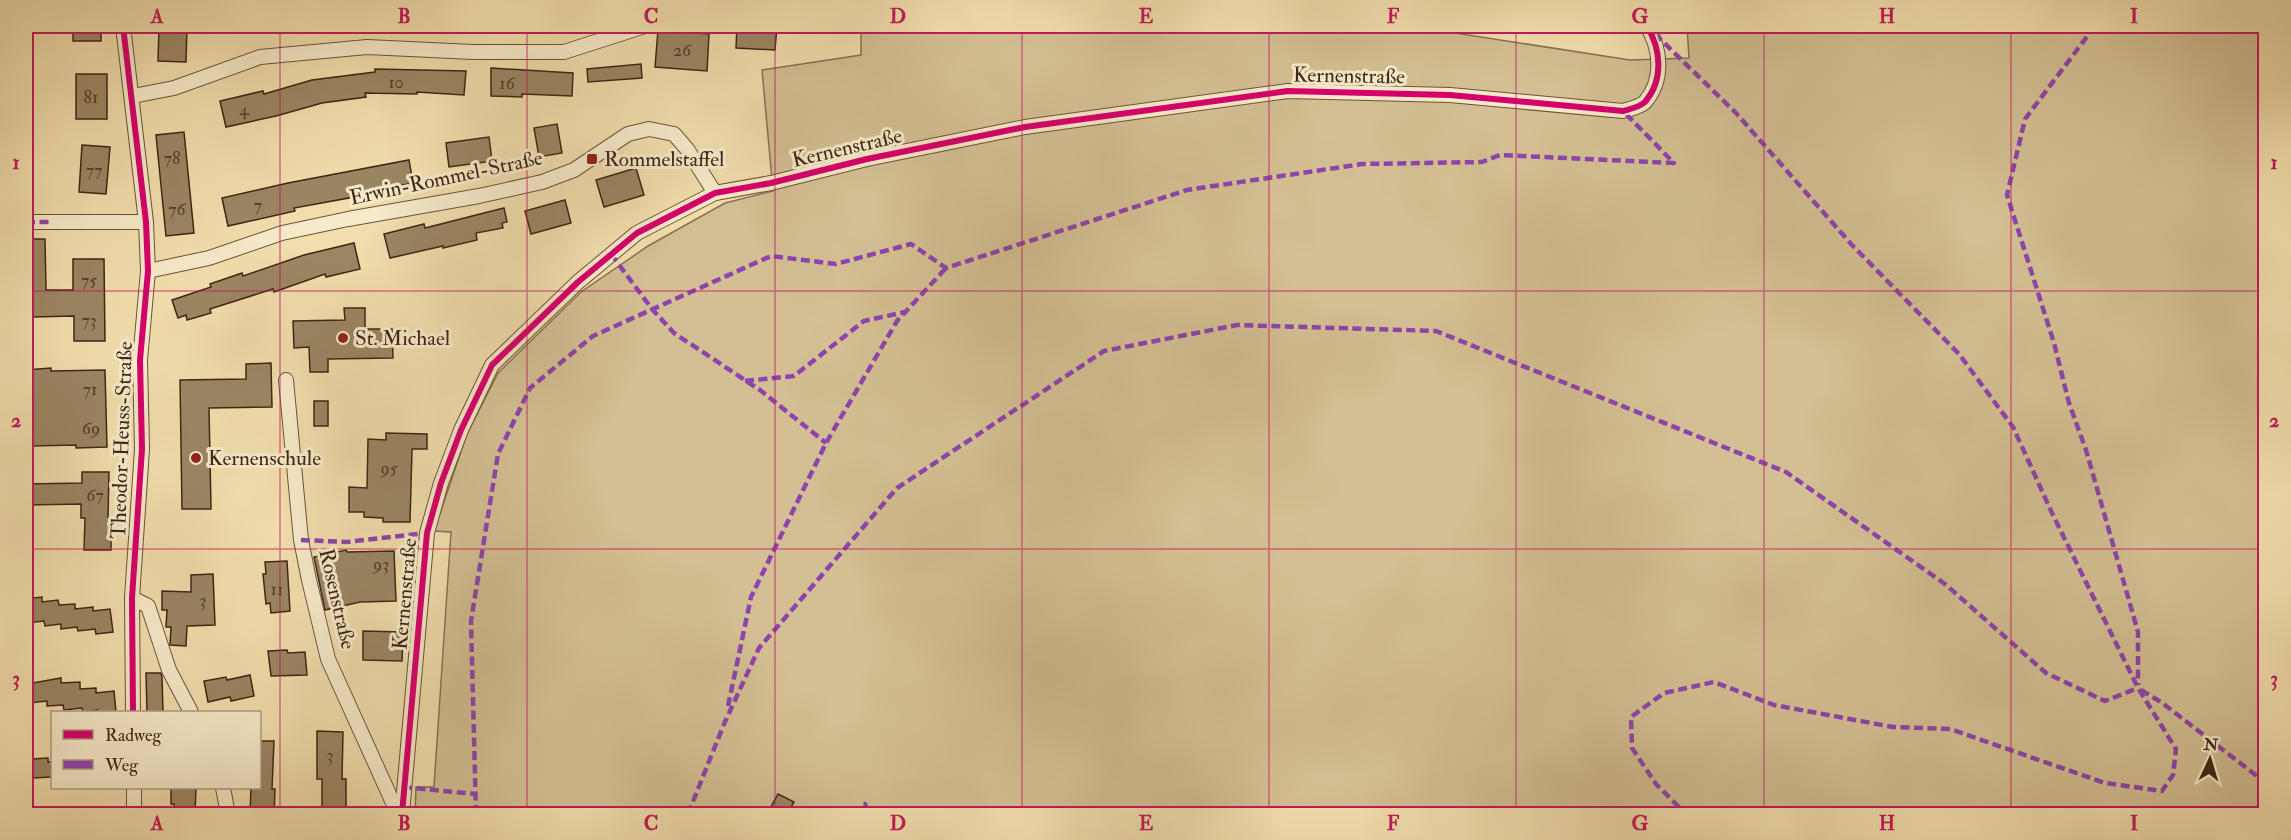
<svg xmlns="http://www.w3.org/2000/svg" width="2291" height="840" font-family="'IM FELL Double Pica',serif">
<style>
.green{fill:#d3bf93;stroke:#887254;stroke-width:1.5}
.building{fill:#9b8664;stroke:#3d2615;stroke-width:1.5}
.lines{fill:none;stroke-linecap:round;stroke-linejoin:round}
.street-casing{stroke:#6a543b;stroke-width:16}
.street{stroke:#f7eaca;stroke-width:14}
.quiet{stroke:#8e44ad;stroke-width:4.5;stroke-dasharray:9 4.5;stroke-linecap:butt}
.cycleway-casing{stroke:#f7eaca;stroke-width:10}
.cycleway{stroke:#d6006c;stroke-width:6}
.grid{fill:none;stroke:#c2185b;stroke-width:1.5;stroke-opacity:0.55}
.poi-dot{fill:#8f2418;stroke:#f7eaca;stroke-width:2}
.labels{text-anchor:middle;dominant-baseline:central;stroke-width:6;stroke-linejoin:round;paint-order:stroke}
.number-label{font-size:18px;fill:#543e29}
.street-label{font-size:21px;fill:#3d2615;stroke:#f7eaca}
.poi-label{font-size:21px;fill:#3d2615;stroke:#f7eaca;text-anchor:start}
.neatline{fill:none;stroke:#c2185b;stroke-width:2}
.grid-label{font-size:20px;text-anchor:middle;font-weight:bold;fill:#c2185b}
</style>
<rect width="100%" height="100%" fill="#f2dead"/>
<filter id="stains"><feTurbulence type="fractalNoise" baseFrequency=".00333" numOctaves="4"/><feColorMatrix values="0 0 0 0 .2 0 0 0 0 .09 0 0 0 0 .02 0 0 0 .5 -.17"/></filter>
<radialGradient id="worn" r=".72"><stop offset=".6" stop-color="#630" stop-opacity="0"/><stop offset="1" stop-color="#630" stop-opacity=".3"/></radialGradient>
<path class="green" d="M861 26H1410L1630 60 1689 58 1687 26H2265V814H415L416 787H434L451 532 434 531 467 434 498 373 581 292 648 246 725 203 773 191 762 70 861 55Z"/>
<g class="building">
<rect x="73" y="26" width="28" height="15"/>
<path d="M159 26H187L186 62 158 61Z"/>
<path d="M737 26H777L775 50 736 48Z"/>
<path d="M658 30 709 34 707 71 655 67Z"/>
<path d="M641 64 642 78 588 82 587 69Z"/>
<path d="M491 68 573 73 572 96 522 94V97L491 96Z"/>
<path d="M375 69 466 71 464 95 417 92V94L365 93 366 97 322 103 276 116 226 127 220 101 263 91 264 94 312 80 375 72Z"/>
<rect x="76" y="74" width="31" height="45"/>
<path d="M557 124 562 153 539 157 534 128Z"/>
<path d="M184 132 194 233 166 236 156 135Z"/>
<path d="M489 137 492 161 449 167 446 143Z"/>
<path d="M82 145 110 147 106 194 79 192Z"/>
<path d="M409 160 413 183 354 194V197L294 208 295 211 228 226 222 198 288 183Z"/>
<path d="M636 168 644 195 604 207 596 180Z"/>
<path d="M565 200 571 223 531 234 525 211Z"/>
<path d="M504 208 507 222 502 223 503 228 476 233 477 240 443 248V246L390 258 384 234 424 224 425 228Z"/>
<path d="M26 239H45L46 290H73V259H104L105 341H74V316L33 317 32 267H26Z"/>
<path d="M354 243 360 269 326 277 325 274 274 292 273 289 210 309 211 313 187 320 186 315 178 318 172 300 211 287 210 284 242 273 243 276 304 255Z"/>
<path d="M344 308H365V329H392L393 358 328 359V372H310L309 347 294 348 293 321 345 320Z"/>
<path d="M271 363 272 407 209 408 211 509H182L180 380 246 379V364Z"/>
<path d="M51 368V371L105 370 107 447 76 448V445L31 446 30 397H26V370Z"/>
<rect x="314" y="401" width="14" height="25"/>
<path d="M386 433 427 434V449H412L410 522H383V518L364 517V512H349V487L367 488 368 439 386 440Z"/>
<path d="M82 472H109L108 518H111V550H84L85 518H81V504L26 505V484L82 483Z"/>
<path d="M346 550 347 552 394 551 396 601 360 602 325 610 314 557Z"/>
<path d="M287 561 290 611 271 613 270 603 266 604 263 574H266L265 562Z"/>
<path d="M213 574 215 625 187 626 186 646 170 645 171 627H166L167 610H162V591L191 592V575Z"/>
<path d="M42 597V602L58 600 59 605 75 604V609L93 607V611L110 609 113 632 96 634 95 629 78 631 77 627 61 629V624L45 626 44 621 26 623V599Z"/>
<path d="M363 631 403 632 402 661 363 660Z"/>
<path d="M287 650 288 653 305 652 307 675 271 676 268 651Z"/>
<path d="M146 673H161L162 677 163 712H147Z"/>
<path d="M250 675 254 696 231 701 230 697 208 702 204 681 226 677 227 680Z"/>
<path d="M61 678V683L80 682V689L96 688V693L114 691 116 712H99L98 710 83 712 82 708 64 710 63 705 47 706V701L29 703 27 684Z"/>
<path d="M317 731 343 732 342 779H346V810H322V779H317Z"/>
<path d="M260 741H274L272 789H275L274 814H250L251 788H260Z"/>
<path d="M48 758V762H52V777L32 778 31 759Z"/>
<path d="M171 788H196L195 814H174V804H171Z"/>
<path d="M778 794 794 802 787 814H767Z"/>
</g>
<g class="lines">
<defs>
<g id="street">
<path d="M123 26 146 222 148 271 140 360 142 449 132 598 133 712"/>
<path d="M133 96 174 88 260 57 367 47 473 52H564L645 26"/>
<path d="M26 222H146"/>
<path d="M148 271 209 258 282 233 348 219 479 196 542 182 574 170 628 134 649 129 674 134 687 149 715 193"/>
<path d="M286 380 301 540 309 580 328 659 394 805 402 811"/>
<path d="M132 598 148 606 169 670 191 712"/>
<path d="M223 788 228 814"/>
<path d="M134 814V788"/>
<path d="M402 814 427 533 441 483 461 430 492 365 578 282 637 233 715 193 771 183 867 159 1025 127 1288 91 1450 95 1623 111C1630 109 1640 107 1645 102 1664 80 1661 49 1647 26"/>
</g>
</defs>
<use href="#street" class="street-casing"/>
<use href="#street" class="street"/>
<g class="quiet">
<path d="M2095 26 2025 119 2007 195 2054 343 2069 403 2086 450 2138 632V685"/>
<path d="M1655 34 1736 113 1852 245 1959 354 2013 427 2052 513 2138 688 2176 749 2173 775 2162 791 2105 783 1950 729 1893 727 1774 705 1714 682 1664 693 1631 717 1632 748 1656 784 1686 814"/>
<path d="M26 222H53"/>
<path d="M611 254 652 309 674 333 760 390 826 443"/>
<path d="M745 381 794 376 864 321 905 312"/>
<path d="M301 540 347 542 427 533"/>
<path d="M2141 690 2161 702 2266 783"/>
<path d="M728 706 751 597 826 443 897 321 946 268"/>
<path d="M403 787 475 794"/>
<path d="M476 814 471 621 498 454 530 388 593 336 771 256 836 264 911 244 946 268 1187 190 1362 164 1482 162 1500 155 1674 163 1623 111"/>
<path d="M688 814 724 724 759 648 897 488 1104 351 1237 325 1436 331 1786 472 1945 584 2046 673 2105 701 2138 688"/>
<path d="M855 814 865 804 869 814"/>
<path d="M909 814 917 808 918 814"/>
</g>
<defs>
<g id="cycleway">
<path d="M123 26 146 222 148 271 140 360 142 449 132 598 133 712"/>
<path d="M402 814 427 533 441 483 461 430 492 365 578 282 637 233 715 193 771 183 867 159 1025 127 1288 91 1450 95 1623 111C1630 109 1640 107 1645 102 1664 80 1661 49 1647 26"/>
</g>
</defs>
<use href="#cycleway" class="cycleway-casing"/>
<use href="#cycleway" class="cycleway"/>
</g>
<path class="grid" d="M280 26V814M527 26V814M775 26V814M1022 26V814M1269 26V814M1516 26V814M1764 26V814M2011 26V814M26 291H2266M26 549H2266"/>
<g class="poi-dot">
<rect x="586" y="153" width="12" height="12" rx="3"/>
<circle cx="343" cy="338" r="6"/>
<circle cx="196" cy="458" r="6"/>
</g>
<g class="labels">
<g class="number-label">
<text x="682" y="50">26</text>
<text x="396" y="82">10</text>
<text x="507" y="83">16</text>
<text x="91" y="97">81</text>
<text x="244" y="109">4</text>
<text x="172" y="158">78</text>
<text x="94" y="170">77</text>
<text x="258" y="205">7</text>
<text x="177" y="209">76</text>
<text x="89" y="280">75</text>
<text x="89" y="320">73</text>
<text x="90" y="389">71</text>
<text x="91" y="428">69</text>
<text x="389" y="468">95</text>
<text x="95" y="495">67</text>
<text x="381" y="564">93</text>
<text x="277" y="589">11</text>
<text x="203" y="600">3</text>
<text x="330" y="755">3</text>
</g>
<g class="street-label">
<text transform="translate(1349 76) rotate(1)">Kernenstraße</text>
<text transform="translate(847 148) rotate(-13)">Kernenstraße</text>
<text transform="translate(446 178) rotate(-12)">Erwin-Rommel-Straße</text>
<text transform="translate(122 440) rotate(-88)">Theodor-Heuss-Straße</text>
<text transform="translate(405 594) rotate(-85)">Kernenstraße</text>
<text transform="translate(337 599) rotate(77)">Rosenstraße</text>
</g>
<g class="poi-label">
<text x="604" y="159">Rommelstaffel</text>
<text x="355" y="338">St. Michael</text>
<text x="208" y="458">Kernenschule</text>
</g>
</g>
<rect width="2291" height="840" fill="none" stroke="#f2dead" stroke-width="66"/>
<rect x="51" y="711" width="210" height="78" fill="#f7eaca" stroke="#ad9c82" stroke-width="1.5"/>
<rect x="63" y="730" width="30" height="9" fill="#d6006c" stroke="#ad9c82" stroke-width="1.5"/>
<text x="105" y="741" font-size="18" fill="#3d2615">Radweg</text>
<rect x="63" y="760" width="30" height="9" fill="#8e44ad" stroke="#ad9c82" stroke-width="1.5"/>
<text x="105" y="771" font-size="18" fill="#3d2615">Weg</text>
<g transform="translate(2210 759) rotate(4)" stroke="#f7eaca" stroke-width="4.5" paint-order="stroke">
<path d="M0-4.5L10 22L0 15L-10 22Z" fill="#3d2615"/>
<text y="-9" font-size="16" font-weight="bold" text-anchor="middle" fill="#3d2615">N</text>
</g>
<rect x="33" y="33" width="2225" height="774" class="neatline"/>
<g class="grid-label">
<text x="157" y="23">A</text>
<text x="404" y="23">B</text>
<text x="651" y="23">C</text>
<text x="898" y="23">D</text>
<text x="1146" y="23">E</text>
<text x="1393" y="23">F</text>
<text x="1640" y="23">G</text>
<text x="1887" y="23">H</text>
<text x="2134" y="23">I</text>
<text x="16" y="169">1</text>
<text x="2274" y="169">1</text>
<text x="16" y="427">2</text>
<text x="2274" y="427">2</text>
<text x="16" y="685">3</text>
<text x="2274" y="685">3</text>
<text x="157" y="830">A</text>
<text x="404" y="830">B</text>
<text x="651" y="830">C</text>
<text x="898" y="830">D</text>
<text x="1146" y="830">E</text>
<text x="1393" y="830">F</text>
<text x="1640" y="830">G</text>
<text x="1887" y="830">H</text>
<text x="2134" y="830">I</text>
</g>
<rect width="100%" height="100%" filter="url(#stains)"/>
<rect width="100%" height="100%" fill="url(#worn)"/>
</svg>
